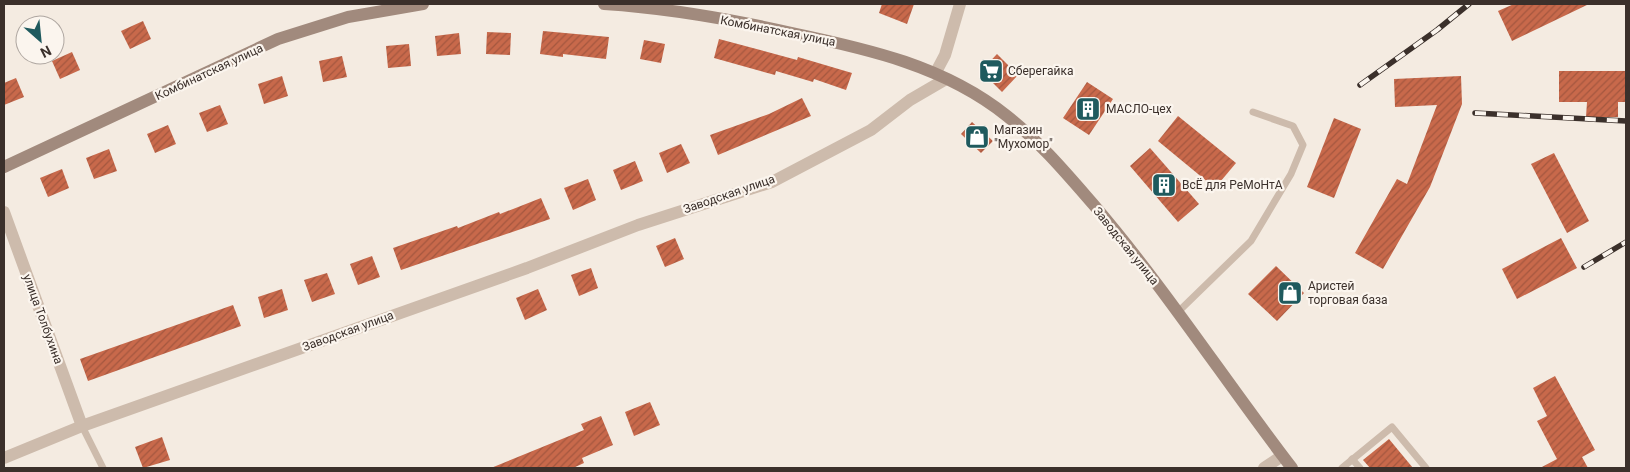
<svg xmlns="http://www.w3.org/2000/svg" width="1630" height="472" font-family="Roboto,sans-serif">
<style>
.building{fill:url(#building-hatch)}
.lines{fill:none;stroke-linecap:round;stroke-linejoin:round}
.lane{stroke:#cdbbac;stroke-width:7}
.street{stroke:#cdbbac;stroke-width:12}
.secondary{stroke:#a18a7d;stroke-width:12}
.rail-casing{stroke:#3b302b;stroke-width:5.5}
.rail{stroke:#fbf5ee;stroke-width:4;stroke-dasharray:11;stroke-linecap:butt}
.labels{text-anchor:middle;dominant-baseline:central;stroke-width:4.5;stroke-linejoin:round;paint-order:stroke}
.street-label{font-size:12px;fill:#3b302b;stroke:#fbf5ee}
.poi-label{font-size:12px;fill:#3b302b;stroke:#fbf5ee;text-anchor:start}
</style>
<defs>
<pattern id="building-hatch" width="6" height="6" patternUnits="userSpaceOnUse" patternTransform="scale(1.25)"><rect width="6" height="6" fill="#c8694b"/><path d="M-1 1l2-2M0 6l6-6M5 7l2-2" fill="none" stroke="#a4573f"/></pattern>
</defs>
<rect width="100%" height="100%" fill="#f4ebe1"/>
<g class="building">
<path d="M882 4H914L907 24 879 13Z"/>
<path d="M1514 4H1589L1512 41 1498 11Z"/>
<path d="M143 21 151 39 130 49 121 31Z"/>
<path d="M543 31 609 37 606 59 563 54V57L540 54Z"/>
<path d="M487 32 511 33 510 55 486 54Z"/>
<path d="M459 33 461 54 437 56 435 36Z"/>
<path d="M719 39 797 60 798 57 852 73 846 90 814 79 813 82 776 71 775 75 714 58Z"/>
<path d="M644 40 665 44 661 63 640 59Z"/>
<path d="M409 44 411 66 388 68 386 46Z"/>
<path d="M72 52 80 70 60 79 52 61Z"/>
<path d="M997 54 1018 75 1002 92 981 71Z"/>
<path d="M342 56 347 77 323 82 319 61Z"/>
<path d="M1559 71H1626V102H1618V117H1586L1587 102H1559Z"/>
<path d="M282 76 288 96 264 104 258 84Z"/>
<path d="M1461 76 1462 104 1430 187 1383 269 1355 253 1397 179 1407 184 1437 105 1395 107 1394 79Z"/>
<path d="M16 78 24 97 4 105V83Z"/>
<path d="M1087 82 1113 99 1089 135 1063 118Z"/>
<path d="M802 98 811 116 718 155 710 135 769 114Z"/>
<path d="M220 105 228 124 207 132 199 113Z"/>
<path d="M1178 116 1236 163 1215 188 1158 141Z"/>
<path d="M1334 118 1361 129 1334 198 1307 187Z"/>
<path d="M972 122 993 141 981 153 961 134Z"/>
<path d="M168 125 176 144 155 153 147 134Z"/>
<path d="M681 144 690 163 667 173 659 153Z"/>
<path d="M1150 148 1199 204 1178 222 1130 166Z"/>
<path d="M109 149 117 171 94 179 86 158Z"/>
<path d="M1554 153 1589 221 1567 233 1531 164Z"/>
<path d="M635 161 643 181 621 190 613 170Z"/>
<path d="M62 169 69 188 48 197 40 178Z"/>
<path d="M588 179 596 200 573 210 564 188Z"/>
<path d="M541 198 550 219 401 270 393 248 457 226 458 228 499 212 500 214Z"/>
<path d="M675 238 684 259 665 267 656 246Z"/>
<path d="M1561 238 1577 268 1517 299 1502 269Z"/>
<path d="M372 256 380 277 358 285 350 264Z"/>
<path d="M1276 266 1304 293 1277 321 1248 294Z"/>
<path d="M591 268 598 288 579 296 571 275Z"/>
<path d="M327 273 335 294 312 302 304 280Z"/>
<path d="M282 289 288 310 264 318 258 297Z"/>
<path d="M538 289 547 310 525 320 516 298Z"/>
<path d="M233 305 241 326 88 381 80 359Z"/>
<path d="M1555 376 1595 450 1582 457 1588 468H1540L1557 459 1537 421 1547 416 1533 388Z"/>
<path d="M650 402 660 425 634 436 625 412Z"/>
<path d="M601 416 613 445 582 458 584 463 573 468H491L584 430 581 424Z"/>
<path d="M162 437 170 460 143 468 135 447Z"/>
<path d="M1389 439 1413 468H1370L1363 460Z"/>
</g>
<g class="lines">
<g class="lane">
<path d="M1178 312 1251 241 1291 174 1303 145 1293 126 1253 112"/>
<path d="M82 426 103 468"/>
<path d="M1352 459 1360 468"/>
<path d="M1342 468 1392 427 1426 468"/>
</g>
<g class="street">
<path d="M936 72 945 55 960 4"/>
<path d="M4 212 82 426"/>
<path d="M4 458 82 426 527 268 638 225 772 182 871 130 910 100 946 79"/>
<path d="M1264 468 1282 456"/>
</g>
<g class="secondary">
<path d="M604 4C667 8 730 19 792 33 868 49 945 66 1007 116 1040 142 1066 173 1093 204 1165 288 1225 381 1292 468"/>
<path d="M4 167 278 39 348 17 423 4"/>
</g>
<defs>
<g id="rail">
<path d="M1360 85 1437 30 1469 4"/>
<path d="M1475 113 1626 121"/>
<path d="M1584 267 1626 242"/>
</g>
</defs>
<use href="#rail" class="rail-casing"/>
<use href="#rail" class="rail"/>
</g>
<defs>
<symbol id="supermarket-square" viewBox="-11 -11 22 22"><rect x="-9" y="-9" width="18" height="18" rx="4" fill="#1f5a5e" stroke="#fbf5ee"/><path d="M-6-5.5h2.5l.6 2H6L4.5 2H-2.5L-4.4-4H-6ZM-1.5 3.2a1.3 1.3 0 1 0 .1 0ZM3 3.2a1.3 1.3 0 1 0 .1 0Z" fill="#fff"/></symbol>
<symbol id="building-square" viewBox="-11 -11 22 22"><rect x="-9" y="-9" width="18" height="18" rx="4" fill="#1f5a5e" stroke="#fbf5ee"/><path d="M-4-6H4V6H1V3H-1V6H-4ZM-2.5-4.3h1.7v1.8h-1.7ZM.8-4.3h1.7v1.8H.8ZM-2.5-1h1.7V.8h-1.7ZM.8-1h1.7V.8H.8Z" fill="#fff"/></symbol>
<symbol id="shop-square" viewBox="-11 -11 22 22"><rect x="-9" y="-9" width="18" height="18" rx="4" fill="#1f5a5e" stroke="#fbf5ee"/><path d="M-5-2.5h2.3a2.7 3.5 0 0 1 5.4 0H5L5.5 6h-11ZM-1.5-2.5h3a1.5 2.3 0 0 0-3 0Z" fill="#fff"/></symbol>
</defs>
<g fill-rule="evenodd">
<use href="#supermarket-square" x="977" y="57" width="28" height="28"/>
<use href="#building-square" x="1074" y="95" width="28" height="28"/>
<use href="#shop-square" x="963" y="123" width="28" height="28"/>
<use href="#building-square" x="1150" y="171" width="28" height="28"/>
<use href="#shop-square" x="1276" y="279" width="28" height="28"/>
</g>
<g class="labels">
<g class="street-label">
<text transform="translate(778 31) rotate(11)">Комбинатская улица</text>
<text transform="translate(209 72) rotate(-25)">Комбинатская улица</text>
<text transform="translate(729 194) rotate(-19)">Заводская улица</text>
<text transform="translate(1126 246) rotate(51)">Заводская улица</text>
<text transform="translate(43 319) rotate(70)">улица Толбухина</text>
<text transform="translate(348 331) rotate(-20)">Заводская улица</text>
</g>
<g class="poi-label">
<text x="1008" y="71">Сберегайка</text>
<text x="1106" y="109">МАСЛО-цех</text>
<text x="994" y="130">Магазин<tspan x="994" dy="14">"Мухомор"</tspan></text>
<text x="1182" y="185">ВсЁ для РеМоНтА</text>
<text x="1308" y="286">Аристей<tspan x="1308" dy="14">торговая база</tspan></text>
</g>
</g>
<rect width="1630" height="472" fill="none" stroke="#3b302b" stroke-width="10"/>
<g transform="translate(40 40) rotate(153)"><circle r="24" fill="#fbf5ee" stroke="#aea6a0"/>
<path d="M0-4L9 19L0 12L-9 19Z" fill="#1f5a5e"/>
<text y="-8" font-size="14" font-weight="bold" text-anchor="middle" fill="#3b302b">N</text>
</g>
</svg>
